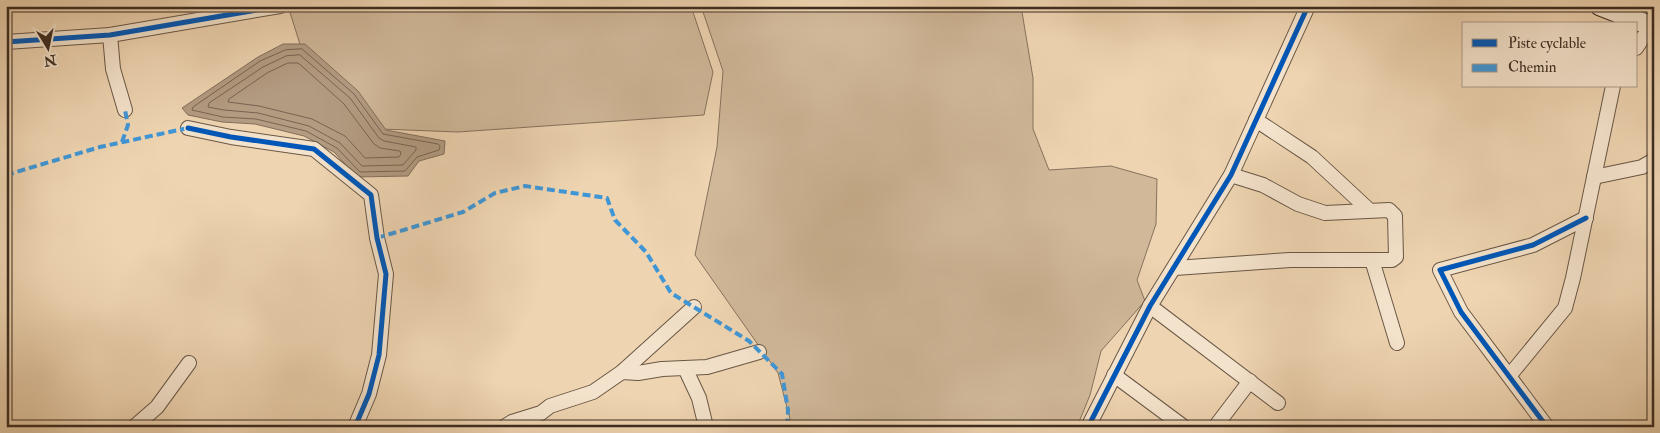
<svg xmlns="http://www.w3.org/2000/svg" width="1660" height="433" font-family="'IM FELL Double Pica',serif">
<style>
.green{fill:#d0b899;stroke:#86725e}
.water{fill:#b29b81;stroke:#836f5b}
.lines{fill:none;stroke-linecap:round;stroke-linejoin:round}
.shore{stroke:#786452;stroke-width:1}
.street-casing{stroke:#695746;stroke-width:16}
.secondary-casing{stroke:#3d2d23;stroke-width:21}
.street{stroke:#f4e3cc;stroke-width:14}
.secondary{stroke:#f4e3cc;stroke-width:19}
.quiet{stroke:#3f96d6;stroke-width:4;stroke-dasharray:8 4;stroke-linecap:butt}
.cycleway-casing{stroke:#f4e3cc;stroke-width:8}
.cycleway{stroke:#0057b8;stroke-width:5}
</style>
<rect width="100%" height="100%" fill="#eed4b1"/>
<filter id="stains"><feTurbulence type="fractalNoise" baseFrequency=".004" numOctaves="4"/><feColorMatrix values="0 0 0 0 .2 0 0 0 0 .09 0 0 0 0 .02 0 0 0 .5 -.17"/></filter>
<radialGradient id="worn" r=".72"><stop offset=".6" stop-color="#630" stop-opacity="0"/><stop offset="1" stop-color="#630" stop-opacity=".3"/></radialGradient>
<g class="green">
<path d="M288 6H691L713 72 704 115 458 132 381 129 304 57Z"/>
<path d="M701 6H1021L1033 78V129L1049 170 1111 166 1157 179 1156 224 1137 280 1145 301 1101 351 1090 395 1077 427H789L790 419 778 373 695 255 717 147 723 71Z"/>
</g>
<path class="water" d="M283 44H305L358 91 386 130 445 141 444 154 419 161 408 176 357 177 334 152 304 136 255 124 222 122 188 115 182 108 258 57Z"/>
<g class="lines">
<g class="shore">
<path d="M302 49 354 94 383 134 438 144 440 146 439 150 417 157 405 171 360 172 337 148 306 131 256 119 223 117 192 110 193 107 260 61 285 50Z"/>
<path d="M300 55 350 98 379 138 384 141 416 147V150L403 165 362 166 340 143 309 126 258 113 224 110 208 107 209 103 263 67 286 56Z"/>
<path d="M288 63H298L304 68 344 104 374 144 380 148 400 151 401 154 399 157 365 158 345 136 312 119 259 106 228 102 229 99 267 73Z"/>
</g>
<defs>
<g id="street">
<path d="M110 35 113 69 125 110"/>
<path d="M6 42 110 35 280 6"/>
<path d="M1636 48 1651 26 1654 27"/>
<path d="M1256 120 1312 157 1369 210"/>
<path d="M188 128 231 137 314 149 371 195 377 238 386 274 379 355 369 394 355 427"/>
<path d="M1231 175 1263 185 1298 204 1325 213 1389 210 1395 216 1396 257 1392 260H1372"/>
<path d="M1594 177 1642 167 1654 160"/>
<path d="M1175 268 1290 260H1372L1397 343"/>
<path d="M1150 306 1278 403"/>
<path d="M685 368 699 398 706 427"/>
<path d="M622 372 694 307"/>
<path d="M1114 375 1184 427"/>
<path d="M1510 375 1565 308 1573 278 1613 86"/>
<path d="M134 427 157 407 189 363"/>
<path d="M504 427 512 422 541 413 550 406 593 392 622 372 638 373 662 369 707 367 759 352"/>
<path d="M1088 427 1150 306 1231 175 1308 6"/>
<path d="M1215 427 1250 381"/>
<path d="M1547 427 1461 312 1440 270 1533 245 1586 218"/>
</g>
<path id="secondary" d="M1600 6 1654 27"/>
</defs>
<use href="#street" class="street-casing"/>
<use href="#secondary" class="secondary-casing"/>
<use href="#street" class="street"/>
<use href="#secondary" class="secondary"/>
<g class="quiet">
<path d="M122 142 128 125 125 110"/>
<path d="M6 175 100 147 188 128"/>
<path d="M377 238 463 212 495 193 525 186 607 198 615 220 646 252 671 293 749 341 782 374 788 410 787 427"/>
</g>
<defs>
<g id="cycleway">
<path d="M6 42 110 35 280 6"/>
<path d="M188 128 231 137 314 149 371 195 377 238 386 274 379 355 369 394 355 427"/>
<path d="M1088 427 1150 306 1231 175 1308 6"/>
<path d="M1547 427 1461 312 1440 270 1533 245 1586 218"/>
</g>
</defs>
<use href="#cycleway" class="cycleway-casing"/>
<use href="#cycleway" class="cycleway"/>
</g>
<rect width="1660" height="433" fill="none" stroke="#eed4b1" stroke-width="25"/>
<rect x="8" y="8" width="1645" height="418" fill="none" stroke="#3d2d23" stroke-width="2.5"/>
<rect x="12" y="12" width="1635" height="408" fill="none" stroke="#3d2d23"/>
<rect x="1462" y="22" width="175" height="65" fill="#f4e3cc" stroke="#ab9a88"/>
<rect x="1472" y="39" width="25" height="8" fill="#0057b8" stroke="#ab9a88"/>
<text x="1508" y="48" font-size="15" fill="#3d2d23">Piste cyclable</text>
<rect x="1472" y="64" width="25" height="8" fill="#3f96d6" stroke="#ab9a88"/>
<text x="1508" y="72" font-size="15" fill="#3d2d23">Chemin</text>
<g transform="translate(48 48) rotate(170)" stroke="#f4e3cc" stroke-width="4" paint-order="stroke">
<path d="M0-4L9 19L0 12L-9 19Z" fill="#3d2d23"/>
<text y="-8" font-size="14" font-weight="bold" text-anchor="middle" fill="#3d2d23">N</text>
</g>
<rect width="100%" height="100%" filter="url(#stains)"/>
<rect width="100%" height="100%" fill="url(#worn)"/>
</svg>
